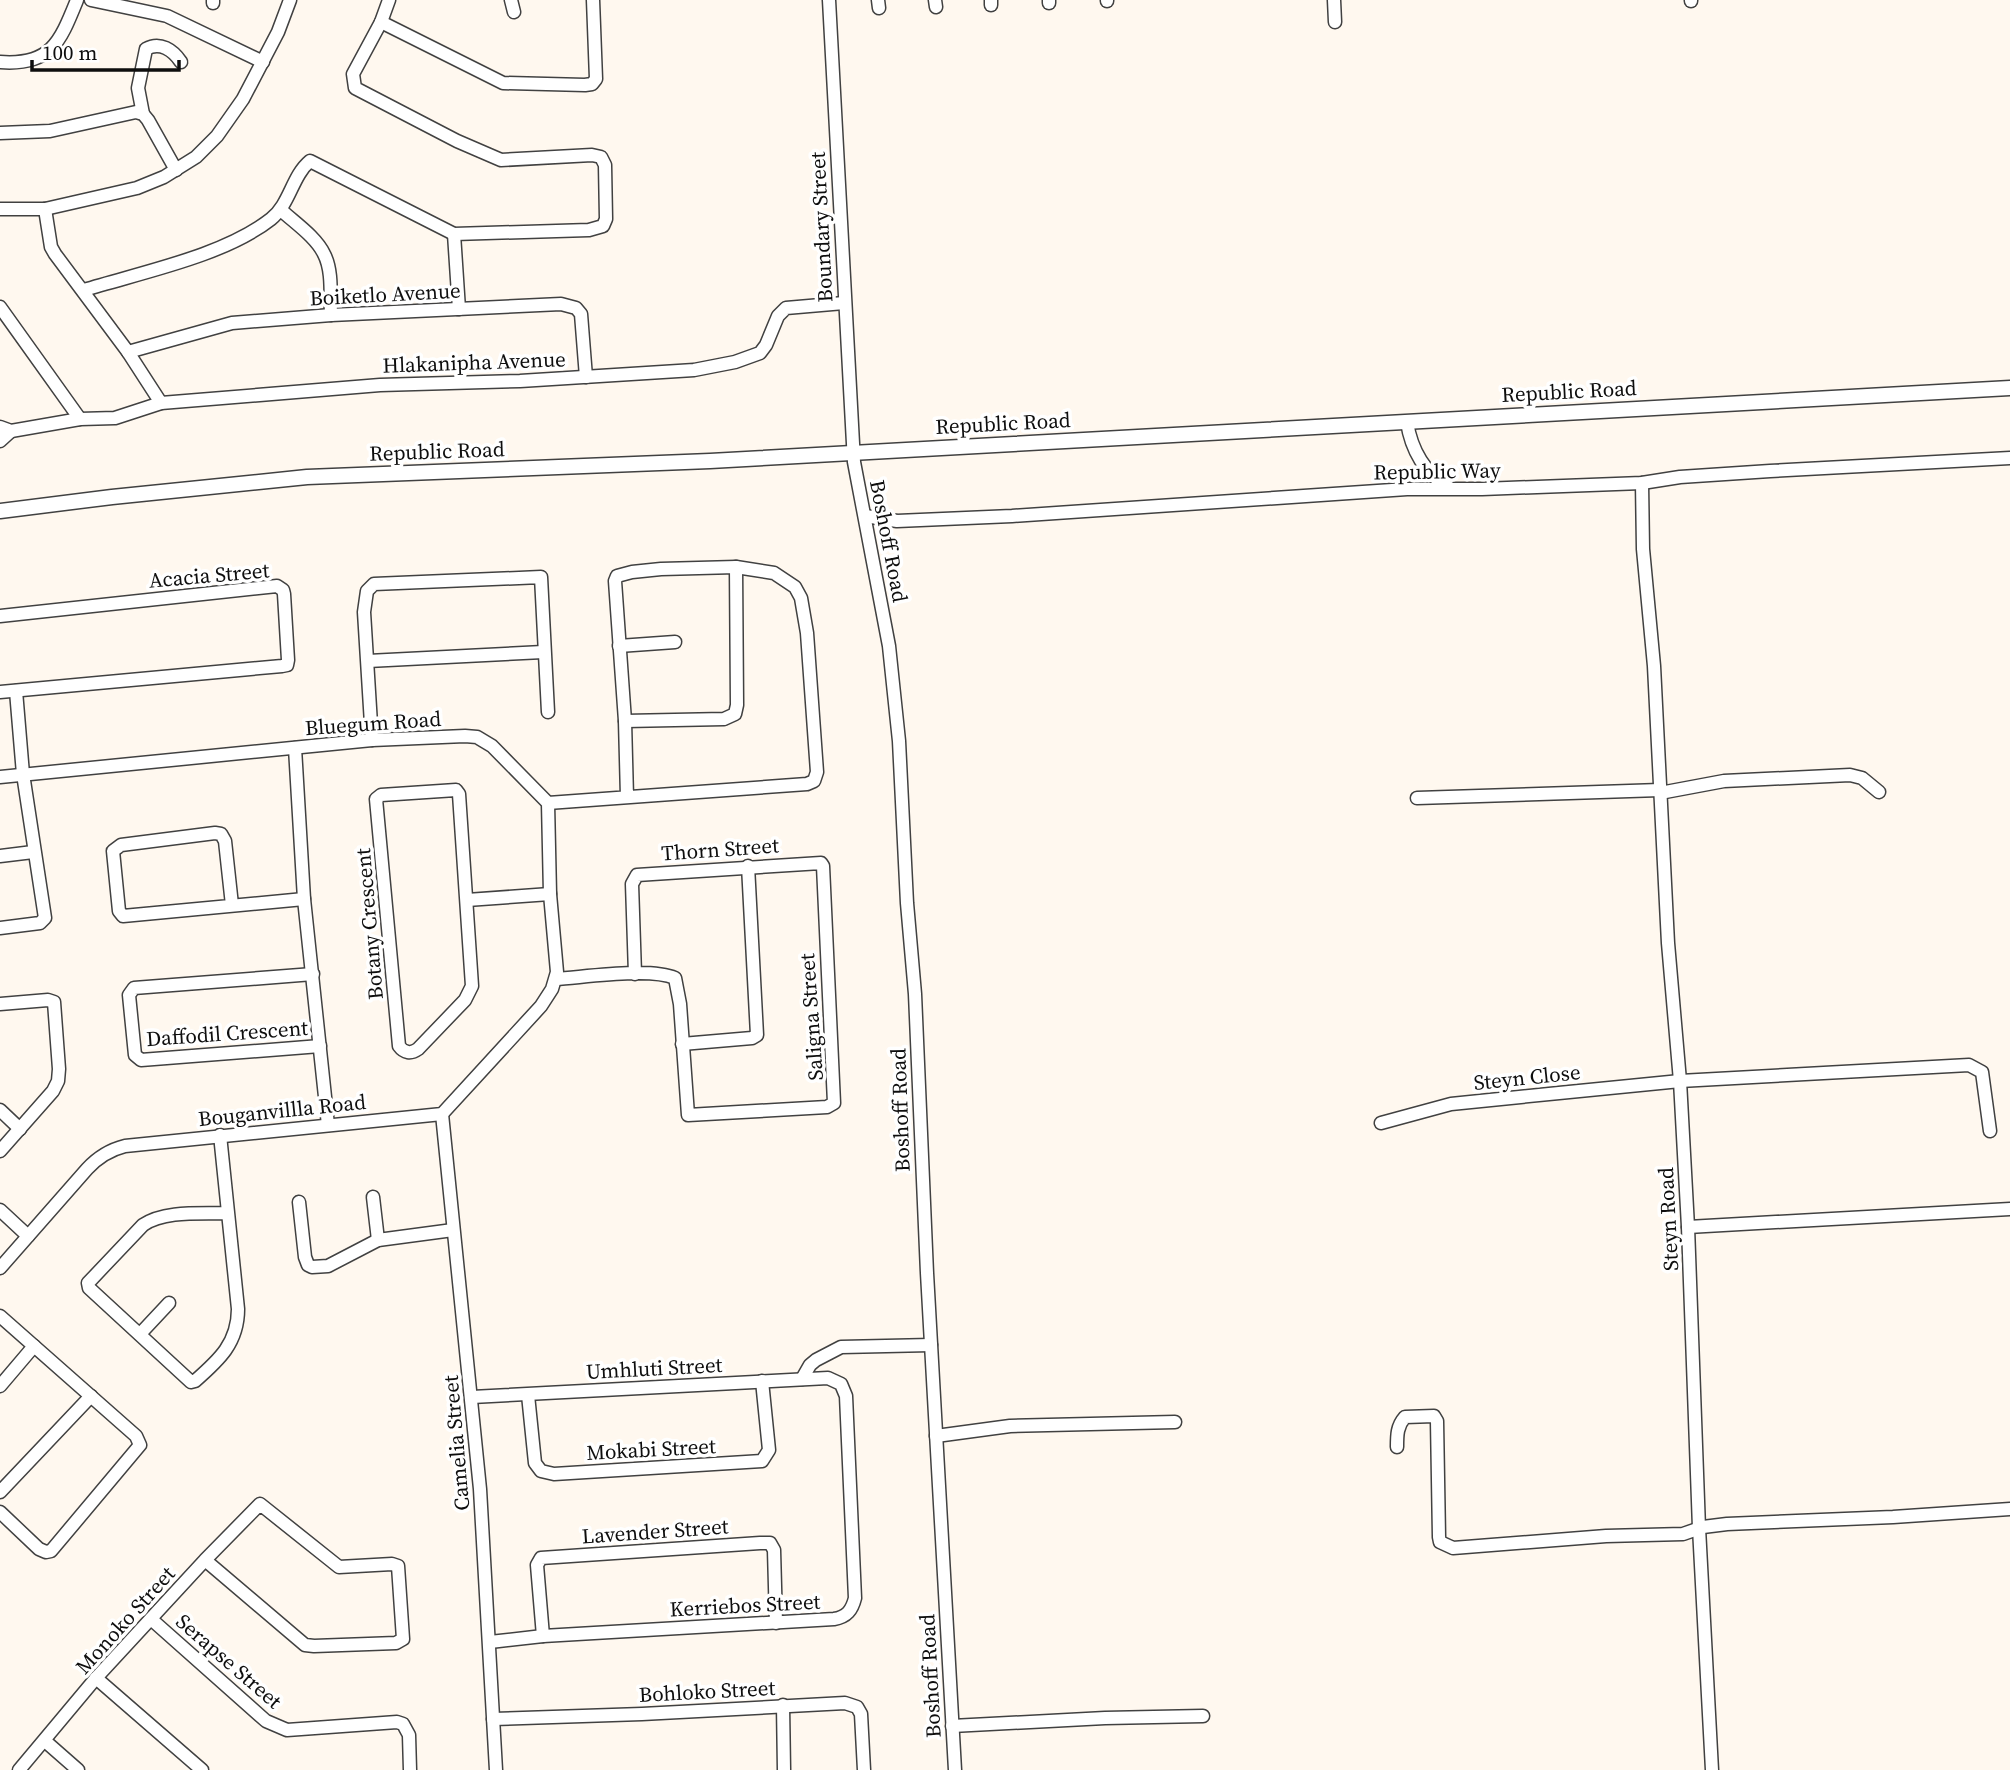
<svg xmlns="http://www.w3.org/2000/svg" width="2010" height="1770" font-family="'Source Serif 4',serif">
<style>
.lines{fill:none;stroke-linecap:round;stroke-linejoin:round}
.minor-casing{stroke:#414141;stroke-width:15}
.tertiary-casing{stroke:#414141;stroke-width:17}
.minor{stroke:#fff;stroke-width:12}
.tertiary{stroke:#fff;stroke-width:14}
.labels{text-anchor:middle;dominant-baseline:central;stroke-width:7;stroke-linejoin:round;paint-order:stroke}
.street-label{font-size:21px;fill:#0e0e0e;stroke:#fff}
</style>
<rect width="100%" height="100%" fill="#fff8ef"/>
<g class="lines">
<defs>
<g id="minor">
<path d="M91 0 167 16 263 62"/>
<path d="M511 0 514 12"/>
<path d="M829 0 854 462 889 646 899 741 907 903 915 994 927 1273 955 1770"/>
<path d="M878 0 879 8"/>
<path d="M935 0 936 7"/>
<path d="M991 0V5"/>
<path d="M1049 0V3"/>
<path d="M1107 0V1"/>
<path d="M1334 0 1335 22"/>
<path d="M1691 0V1"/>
<path d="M213 3V0"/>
<path d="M381 22 503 83 585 85 592 84 596 79 593 0"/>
<path d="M0 62C51 66 60 42 77 0"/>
<path d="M143 114 138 88 146 49C160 41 173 50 181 62"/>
<path d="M0 133 50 131 136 112 143 114 148 120 176 170"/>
<path d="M0 209H45L137 188 164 177 196 157 217 136 243 99 278 32 290 0"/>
<path d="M45 209 51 247 55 254 128 352 161 403"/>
<path d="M281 210C295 223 316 237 324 254 333 271 330 296 331 315"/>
<path d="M454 234 459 309"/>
<path d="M84 290C142 272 224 256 271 219 290 204 292 176 310 161L454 234 589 230 603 226 606 219 605 165 601 157 592 155 501 160 457 141 355 88 353 74 381 22 389 0"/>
<path d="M0 307 80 419"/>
<path d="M128 352 232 323 331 315 561 304 576 308 581 314 586 377"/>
<path d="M1407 422C1411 449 1425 475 1450 488"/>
<path d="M0 427 11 431 80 419 115 418 161 403 380 385 520 381 694 370 735 362 760 353 766 345 778 316 786 308 844 303"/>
<path d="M0 441 11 431"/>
<path d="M1642 483 1643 549 1654 666 1668 943 1680 1081 1688 1227 1699 1528 1712 1770"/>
<path d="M865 516 897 521 1012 516 1407 489H1482L1642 483 1680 477 1770 471 2010 458"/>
<path d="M0 616 277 586 283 590 284 594 288 660 287 665 282 666 0 692"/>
<path d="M619 646 675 642"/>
<path d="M368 661 543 652"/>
<path d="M625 721 724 719 735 714 737 705 736 567"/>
<path d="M372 740 364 612 367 591 374 584 541 577 548 712"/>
<path d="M295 748 304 899 328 1125"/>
<path d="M0 777 372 740 465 736 477 737 492 746 548 803 550 894 557 972 552 989 541 1006 442 1114 125 1146C109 1150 98 1157 87 1169L0 1268"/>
<path d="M456 790 459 794 472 986 465 1000 418 1049C411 1054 404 1053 399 1046L376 799 381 795Z"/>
<path d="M1660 793 1724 781 1850 775 1862 778 1879 792"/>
<path d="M1417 798 1660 790"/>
<path d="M548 803 807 784 814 781 817 772 807 633 801 598 795 587 774 573 736 567 661 569 632 572 617 576 615 581 625 721 627 797"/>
<path d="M0 856 33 852"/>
<path d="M467 900 550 894"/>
<path d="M232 905 225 841 221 834 215 833 121 845 113 851 119 911 123 916 304 899"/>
<path d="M0 928 40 923 45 918 23 774 16 691"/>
<path d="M313 974 134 988 129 995 135 1055 141 1060 320 1046"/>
<path d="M556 979C586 977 650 967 675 978L680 1004 688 1115 827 1107 834 1103 823 866 821 863 637 875 632 884 635 974"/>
<path d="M0 1004 48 1000 54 1002 59 1069 58 1081 53 1091 0 1151"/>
<path d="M682 1044 752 1038 757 1035 748 866"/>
<path d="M0 1110 20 1129"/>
<path d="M442 1114 480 1489 496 1770"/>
<path d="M1381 1123 1451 1104 1559 1093 1680 1081 1969 1065 1982 1072 1990 1131"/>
<path d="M220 1135 238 1309C238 1343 219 1360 195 1381L191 1382 89 1288 88 1283 143 1225C165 1210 202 1214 227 1213"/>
<path d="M373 1197 378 1240"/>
<path d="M299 1202 305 1257 308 1265 312 1267 328 1266 378 1240 453 1230"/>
<path d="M0 1210 28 1236"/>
<path d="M1688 1227 2010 1209"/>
<path d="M0 1316 136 1436 140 1445 51 1551 46 1552 39 1549 0 1512"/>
<path d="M140 1334 169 1303"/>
<path d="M802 1379 810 1365 816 1360 841 1347 931 1345"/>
<path d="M0 1386 34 1346"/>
<path d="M528 1395 535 1463 541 1471 554 1474 762 1461 769 1450 762 1381"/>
<path d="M472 1397 828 1378 841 1384 846 1396 855 1598C852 1610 847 1617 834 1619L543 1636 490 1642"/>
<path d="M936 1436 1010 1426 1175 1422"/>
<path d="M1397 1447C1397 1435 1397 1426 1405 1417L1434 1416 1437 1421 1439 1537 1440 1542 1453 1548 1606 1536 1683 1534 1703 1527 1727 1524 1893 1517 2010 1509"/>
<path d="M0 1492 91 1396"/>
<path d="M151 1619 266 1721 287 1730 397 1722 403 1724 409 1735 410 1770"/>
<path d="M543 1636 537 1565 541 1558 760 1543H770L774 1550 776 1623"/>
<path d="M96 1678 202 1770"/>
<path d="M783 1705 784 1770"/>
<path d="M493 1719 642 1714 845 1703 857 1707 861 1714 864 1770"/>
<path d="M952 1726 1105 1718 1203 1716"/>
<path d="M45 1741 78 1770"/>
<path d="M19 1770 96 1678 205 1560 260 1504 339 1567 392 1564 398 1566 403 1639 396 1643 314 1646 305 1645 205 1560"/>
</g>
<path id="tertiary" d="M0 511 112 497 307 477 710 461 2010 388"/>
</defs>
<use href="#minor" class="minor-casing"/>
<use href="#tertiary" class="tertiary-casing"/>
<use href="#minor" class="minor"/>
<use href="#tertiary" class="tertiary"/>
</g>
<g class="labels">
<g class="street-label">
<text transform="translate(821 227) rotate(-93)">Boundary Street</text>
<text transform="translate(385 294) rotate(-3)">Boiketlo Avenue</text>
<text transform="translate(474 362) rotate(-2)">Hlakanipha Avenue</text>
<text transform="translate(1569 391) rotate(-3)">Republic Road</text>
<text transform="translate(1003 423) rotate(-3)">Republic Road</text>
<text transform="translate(437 451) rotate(-2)">Republic Road</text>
<text transform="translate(1437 471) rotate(-1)">Republic Way</text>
<text transform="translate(889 541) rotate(79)">Boshoff Road</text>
<text transform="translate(209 575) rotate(-5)">Acacia Street</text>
<text transform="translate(373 723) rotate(-4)">Bluegum Road</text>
<text transform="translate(720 849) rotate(-4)">Thorn Street</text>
<text transform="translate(369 924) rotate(-95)">Botany Crescent</text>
<text transform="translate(811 1017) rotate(-94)">Saligna Street</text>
<text transform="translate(227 1033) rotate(-4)">Daffodil Crescent</text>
<text transform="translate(1527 1077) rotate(-6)">Steyn Close</text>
<text transform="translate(282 1110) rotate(-6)">Bouganvillla Road</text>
<text transform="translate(900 1110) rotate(-92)">Boshoff Road</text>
<text transform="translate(1668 1219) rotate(-93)">Steyn Road</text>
<text transform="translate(654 1368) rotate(-3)">Umhluti Street</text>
<text transform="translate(456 1443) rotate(-95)">Camelia Street</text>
<text transform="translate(651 1449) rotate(-3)">Mokabi Street</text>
<text transform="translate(655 1531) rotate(-4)">Lavender Street</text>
<text transform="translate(745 1605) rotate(-3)">Kerriebos Street</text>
<text transform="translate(125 1620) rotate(-48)">Monoko Street</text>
<text transform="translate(229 1661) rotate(41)">Serapse Street</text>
<text transform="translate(930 1676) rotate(-93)">Boshoff Road</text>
<text transform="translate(707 1691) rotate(-3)">Bohloko Street</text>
</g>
</g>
<path d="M32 60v10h147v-10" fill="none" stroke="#0e0e0e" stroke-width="3.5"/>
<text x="42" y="60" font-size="21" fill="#0e0e0e" stroke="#ffffff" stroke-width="5" paint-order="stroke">100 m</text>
</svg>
